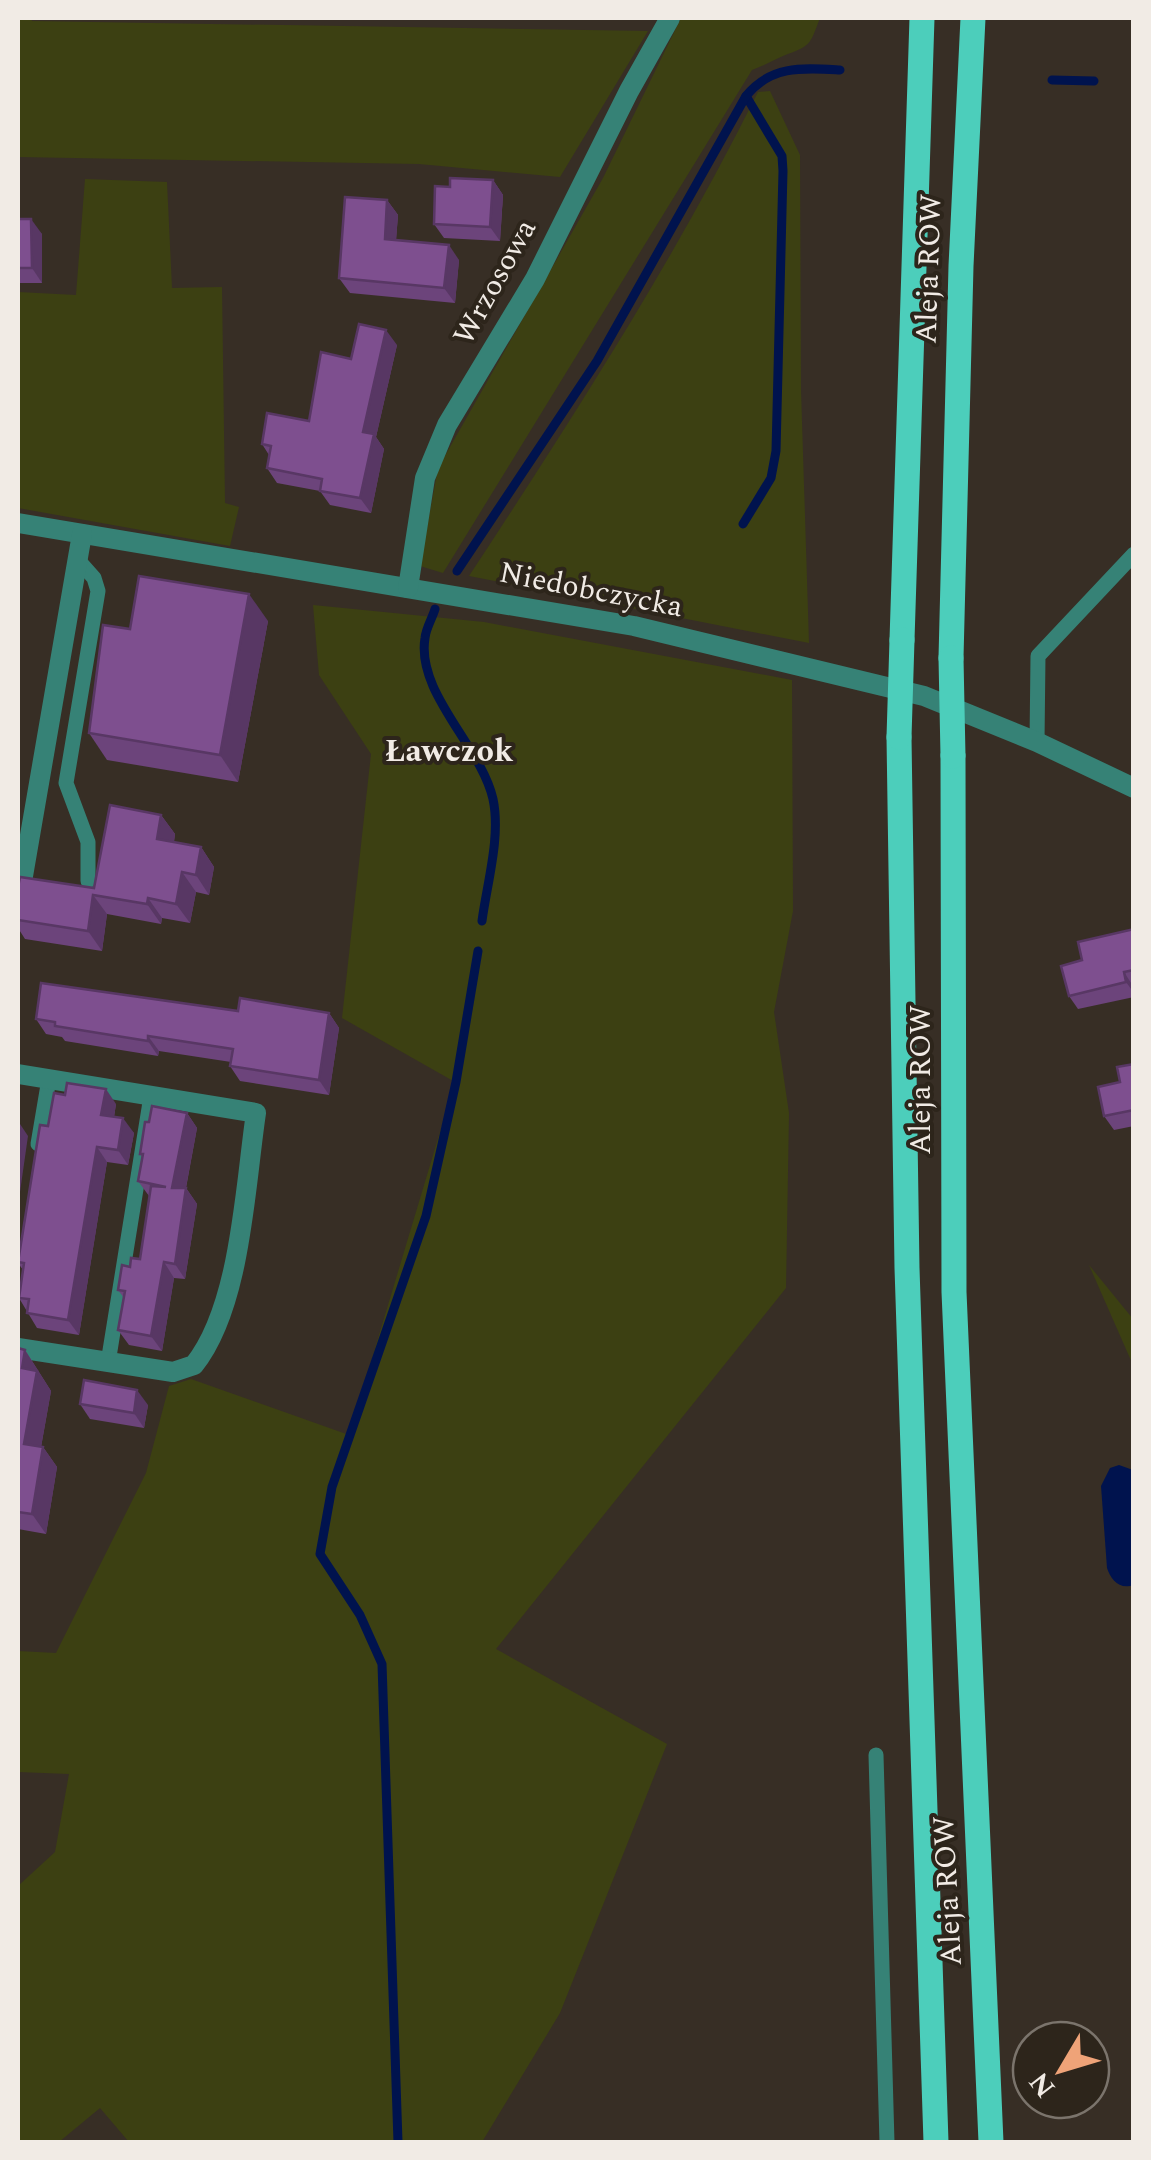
<svg xmlns="http://www.w3.org/2000/svg" width="1151" height="2160" font-family="Spectral,serif">
<style>
.green{fill:#3c4012}
.water{fill:#00134e}
.lines{fill:none;stroke-linecap:round;stroke-linejoin:round}
.stream{stroke:#00134e;stroke-width:9}
.lane{stroke:#368276;stroke-width:15}
.street{stroke:#368276;stroke-width:20}
.primary{stroke:#4ccebb;stroke-width:25}
.primary-bridge{stroke:#4ccebb;stroke-width:25}
.wall{fill:#6c447b}
.shaded-wall{fill:#583764}
.building{fill:#7e4f8f;stroke:#583764;stroke-width:2.5}
.labels{text-anchor:middle;dominant-baseline:central;stroke-width:8;stroke-linejoin:round;paint-order:stroke}
.street-label{font-size:30px;fill:#f1ebe5;stroke:#2d251b}
.neighbourhood-label{font-size:32px;font-weight:bold;fill:#f1ebe5;stroke:#2d251b}
</style>
<rect width="100%" height="100%" fill="#372e25"/>
<g class="green">
<path d="M18 18H31L32 21 648 31 560 177 419 164 18 157Z"/>
<path d="M681 18H820C809 47 811 45 783 56 772 61 763 66 752 70L443 573 420 566 438 468 603 178Z"/>
<path d="M770 91 800 155 801 390 809 643 469 576C572 419 674 261 758 92Z"/>
<path d="M85 179 167 182 172 288 222 287 225 503 239 507 230 546 18 508V292L76 295Z"/>
<path d="M313 605 484 622 792 680 793 911 774 1012 789 1113 786 1288 496 1649 667 1744 560 2013 482 2142H129L100 2108 59 2142H18V1886L55 1852 69 1774 18 1772V1651L56 1653 146 1473 169 1386 191 1379 349 1435 455 1082 342 1018 371 754 319 675Z"/>
<path d="M1089 1265 1133 1319V1365Z"/>
</g>
<path class="water" d="M1119 1465 1133 1470 1134 1585C1119 1590 1111 1580 1107 1568L1101 1486 1110 1468Z"/>
<g class="lines">
<g class="stream">
<path d="M1052 80 1094 81"/>
<path d="M743 524 771 478 776 451 783 171 782 156 746 96"/>
<path d="M457 571 597 361 746 96C771 65 803 68 840 70"/>
<path d="M435 609C432 619 426 628 425 638 416 693 481 746 493 799 501 837 487 883 482 921"/>
<path d="M398 2142 382 1664 360 1615 320 1554 332 1487 426 1216 456 1082 478 951"/>
</g>
<g class="lane">
<path d="M78 560 94 578 98 591 66 783 88 842V881"/>
<path d="M1037 742 1038 656 1134 554"/>
<path d="M38 1144 49 1079"/>
<path d="M108 1363 151 1096"/>
<path d="M876 1755 887 2142"/>
</g>
<g class="street">
<path d="M18 523 634 626 924 696 1037 742 1134 788"/>
<path d="M408 588 425 478 447 425 535 279 629 91 670 18"/>
<path d="M18 905 82 534"/>
<path d="M18 1074 256 1113C245 1186 241 1306 194 1365L173 1372 18 1348"/>
</g>
<g class="primary">
<path d="M902 640 922 18"/>
<path d="M951 658 961 266 973 18"/>
<path d="M899 737 907 1268 936 2142"/>
<path d="M953 756 954 1292 991 2142"/>
</g>
<g class="primary-bridge">
<path d="M951 658 953 756"/>
<path d="M899 737 902 640"/>
</g>
</g>
<g class="wall">
<path d="M493 180 503 195 500 241 444 238 434 224Z"/>
<path d="M387 200 398 215 396 240 459 260 455 303 350 293 339 278Z"/>
<path d="M18 219 42 234V283H18Z"/>
<path d="M397 345 376 437 384 449 371 513 330 505 320 491 277 483 267 468 269 455 262 444 309 421 351 359Z"/>
<path d="M268 621 238 782 107 760 89 733 130 629Z"/>
<path d="M161 815 175 834 174 842 201 847 214 867 209 895 196 892 190 923 162 918 161 924 107 914 102 951 25 939 18 928V887L94 888Z"/>
<path d="M1134 929V997L1078 1009 1069 996 1082 960Z"/>
<path d="M238 1011 329 1013 339 1028 329 1095 240 1081 230 1066 231 1062 159 1051 158 1056 65 1041 62 1037 46 1034 36 1019Z"/>
<path d="M1134 1064V1126L1114 1130 1104 1116 1120 1082Z"/>
<path d="M116 1104 114 1117 134 1133 128 1165 107 1162 79 1335 37 1328 19 1298 23 1270 18 1263V1258L48 1126Z"/>
<path d="M187 1113 197 1128 186 1188 197 1204 185 1279 174 1278 162 1351 129 1345 118 1330 124 1298 118 1290 130 1267 140 1259 149 1196 138 1181 142 1157 140 1154 149 1122Z"/>
<path d="M18 1348 25 1350 51 1391 41 1447H43L57 1467 46 1534 18 1529Z"/>
<path d="M80 1404 148 1405 144 1428 90 1419Z"/>
</g>
<g class="shaded-wall">
<path d="M493 180 503 195 500 241 490 227Z"/>
<path d="M387 200 398 215 395 254 385 239Z"/>
<path d="M31 219 42 234V283L32 268Z"/>
<path d="M449 245 459 260 455 303 444 288Z"/>
<path d="M386 330 397 345 376 437 384 449 371 513 360 498 363 432Z"/>
<path d="M249 594 268 621 238 782 220 755Z"/>
<path d="M161 815 175 834 171 859 157 839Z"/>
<path d="M201 847 214 867 209 895 196 875Z"/>
<path d="M182 872 196 892 190 923 176 904Z"/>
<path d="M93 895 107 914 102 951 88 931Z"/>
<path d="M148 898 162 918 161 924 147 904Z"/>
<path d="M1124 972 1133 986 1134 993 1126 982Z"/>
<path d="M329 1013 339 1028 329 1095 319 1080Z"/>
<path d="M148 1036 159 1051 158 1056 148 1041Z"/>
<path d="M106 1089 116 1104 112 1130 101 1115Z"/>
<path d="M187 1113 197 1128 183 1203 172 1188Z"/>
<path d="M123 1118 134 1133 128 1165 118 1150Z"/>
<path d="M18 1121 28 1136 18 1206Z"/>
<path d="M97 1147 107 1162 79 1335 68 1320Z"/>
<path d="M186 1188 197 1204 185 1279 175 1264Z"/>
<path d="M164 1262 174 1278 162 1351 151 1336Z"/>
<path d="M25 1350 51 1391 38 1464 24 1444 22 1368Z"/>
<path d="M137 1390 148 1405 144 1428 134 1413Z"/>
<path d="M43 1447 57 1467 46 1534 32 1514Z"/>
</g>
<g class="building">
<path d="M450 178 493 180 490 227 434 224 435 186 450 187Z"/>
<path d="M345 197 387 200 385 239 449 245 444 288 339 278Z"/>
<path d="M18 219H31L32 268H18Z"/>
<path d="M359 324 386 330 363 432 374 434 360 498 320 491 322 479 267 468 271 446 262 444 267 413 309 421 321 352 351 359Z"/>
<path d="M139 576 249 594 220 755 89 733 103 625 130 629Z"/>
<path d="M110 805 161 815 157 839 201 847 196 875 182 872 176 904 148 898 147 904 93 895 88 931 18 920V887L20 877 94 888Z"/>
<path d="M1134 929V970L1124 972 1126 982 1069 996 1061 966 1082 960 1078 942Z"/>
<path d="M41 983 238 1011 240 998 329 1013 319 1080 230 1066 233 1049 148 1036V1041L55 1026V1022L36 1019Z"/>
<path d="M1134 1064V1110L1104 1116 1098 1087 1120 1082 1117 1067Z"/>
<path d="M67 1083 106 1089 101 1115 123 1118 118 1150 97 1147 68 1320 27 1313 29 1299 19 1298 24 1263 18 1262 40 1125 48 1126 54 1093 65 1095Z"/>
<path d="M152 1106 187 1113 172 1188H186L175 1264 164 1262 151 1336 118 1330 125 1291 118 1290 122 1265 130 1267 131 1258 140 1259 151 1186 166 1187 138 1181 143 1154H140L145 1122H149Z"/>
<path d="M18 1348 25 1350 22 1368 37 1371 24 1444 43 1447 32 1514 18 1512Z"/>
<path d="M84 1380 137 1390 134 1413 80 1404Z"/>
</g>
<g class="labels">
<g class="street-label">
<text transform="translate(929 269) rotate(-88)">Aleja ROW</text>
<text transform="translate(495 282) rotate(-61)">Wrzosowa</text>
<text transform="translate(591 590) rotate(11)">Niedobczycka</text>
<text transform="translate(921 1080) rotate(-90)">Aleja ROW</text>
<text transform="translate(948 1891) rotate(-93)">Aleja ROW</text>
</g>
<g class="neighbourhood-label">
<text x="449" y="751">Ławczok</text>
</g>
</g>
<rect width="1151" height="2160" fill="none" stroke="#f1ebe5" stroke-width="40"/>
<g transform="translate(1061 2070) rotate(232)"><circle r="48" fill="#2d251b" stroke="#7b746c" stroke-width="2.5"/>
<path d="M0-8L18 38L0 25L-18 38Z" fill="#efa378"/>
<text y="-15" font-size="28" font-weight="bold" text-anchor="middle" fill="#f1ebe5">N</text>
</g>
</svg>
